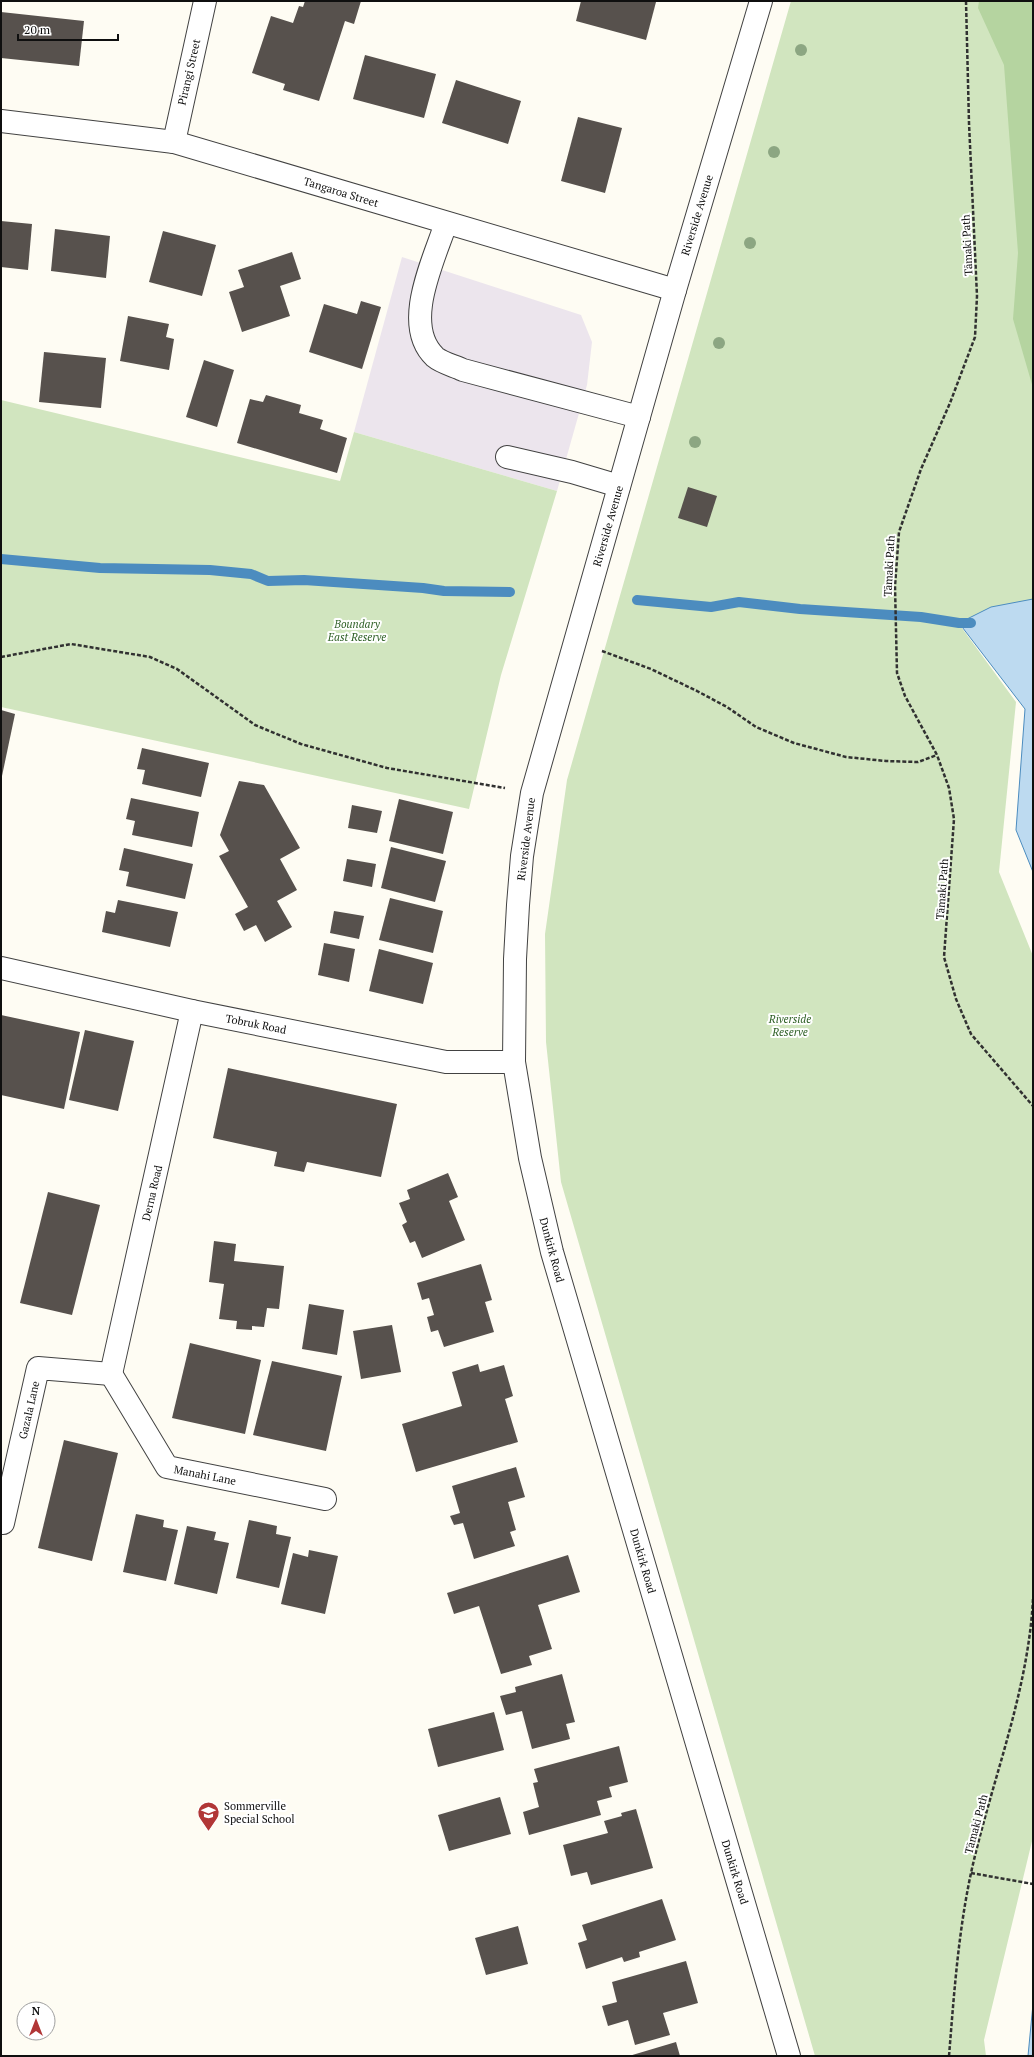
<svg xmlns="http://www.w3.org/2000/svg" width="1034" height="2057" font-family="'PT Serif',serif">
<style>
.industrial{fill:#ece5ed}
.green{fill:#d1e5bf}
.forest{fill:#b5d4a0}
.water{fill:#bddaf0;stroke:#4c8cbf}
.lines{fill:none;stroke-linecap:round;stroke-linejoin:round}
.stream{stroke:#4c8cbf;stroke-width:10}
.building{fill:#57514d}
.minor-casing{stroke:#424242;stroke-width:24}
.path{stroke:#313131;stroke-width:2.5;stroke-dasharray:4 2;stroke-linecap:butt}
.minor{stroke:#fff;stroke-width:22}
.tree{fill:#8ca682}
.labels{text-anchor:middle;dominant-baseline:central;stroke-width:4;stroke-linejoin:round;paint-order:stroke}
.street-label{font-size:11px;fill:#0f0f0f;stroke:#fff}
.park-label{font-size:11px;font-style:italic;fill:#2f6026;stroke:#fff}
.poi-label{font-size:11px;fill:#0f0f0f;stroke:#fff;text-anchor:start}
</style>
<rect width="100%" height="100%" fill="#fefcf3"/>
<path class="industrial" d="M402 257 581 315 592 342 587 385 557 491 354 432Z"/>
<g class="green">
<path d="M791 1H1033V599L959 624 1016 702 999 872 1033 956V1837L984 2040 986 2056H815L561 1182 546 1042 545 934 567 780Z"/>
<path d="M1 400 340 481 354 432 557 491 501 675 469 809 1 707Z"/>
</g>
<path class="forest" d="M979 1H1033V388L1013 319 1018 253 1004 65 978 8Z"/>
<g class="water">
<path d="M1033 599V872L1016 830 1025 709 959 623 991 607Z"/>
<path d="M1033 2004V2056H1028Z"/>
</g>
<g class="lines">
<g class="stream">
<path d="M1 559 100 568 210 570 251 574 268 581 304 580 423 588 444 591 510 592"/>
<path d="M637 600 711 607 739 602 800 609 921 617 959 623H971"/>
</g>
</g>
<g class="building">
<path d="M305 1H361L354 24 345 21 319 101 283 90 285 84 252 73 271 16 293 23 299 6 303 7Z"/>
<path d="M581 1 656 2 646 40 576 21Z"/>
<path d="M1 12 84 21 79 66 1 58Z"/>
<path d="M365 55 436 74 424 118 353 99Z"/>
<path d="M456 80 521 101 508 144 442 123Z"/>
<path d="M578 117 622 128 605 193 561 181Z"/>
<path d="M1 221 32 224 28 270 1 267Z"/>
<path d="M55 229 110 236 106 278 51 271Z"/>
<path d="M163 231 216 245 202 296 149 282Z"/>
<path d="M292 252 301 279 280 286 290 316 242 332 229 292 244 287 238 270Z"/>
<path d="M361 301 381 307 362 369 309 352 324 304 357 314Z"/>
<path d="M128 316 169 324 166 337 174 339 169 370 120 361Z"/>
<path d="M44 352 106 358 101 408 39 402Z"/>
<path d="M204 360 234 370 217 427 186 417Z"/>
<path d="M266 395 301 405 299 413 323 420 320 429 347 438 337 473 237 443 250 399 263 402Z"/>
<path d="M688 487 717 496 707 527 678 518Z"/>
<path d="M1 710 15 714 2 776H1Z"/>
<path d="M142 748 209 763 201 797 142 784 145 770 137 769Z"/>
<path d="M239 781 264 785 300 848 280 859 297 890 277 901 292 927 265 942 256 925 244 931 235 914 248 907 219 856 229 851 220 835Z"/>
<path d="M131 798 199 812 192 847 132 835 135 821 126 819Z"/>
<path d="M399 799 453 812 443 854 389 841Z"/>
<path d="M352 805 382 811 377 833 348 828Z"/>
<path d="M391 847 446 861 435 902 381 888Z"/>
<path d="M124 848 193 864 185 899 126 886 129 872 119 870Z"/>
<path d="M347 859 376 864 372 887 343 881Z"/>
<path d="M390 898 443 911 433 953 379 940Z"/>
<path d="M118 900 178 912 170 947 102 932 106 911 115 913Z"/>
<path d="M334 911 364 916 359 939 330 933Z"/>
<path d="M324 943 355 949 349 982 318 975Z"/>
<path d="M379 949 433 963 423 1004 369 991Z"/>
<path d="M1 1015 80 1032 64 1109 1 1095Z"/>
<path d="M85 1030 134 1041 118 1111 69 1100Z"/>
<path d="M228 1068 397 1104 381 1177 307 1162 304 1172 274 1166 277 1152 213 1138Z"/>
<path d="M448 1173 458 1197 449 1201 465 1240 422 1258 415 1241 410 1243 402 1225 407 1222 399 1203 410 1199 407 1190Z"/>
<path d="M48 1192 100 1205 72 1315 20 1303Z"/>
<path d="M214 1241 236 1244 234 1261 284 1266 279 1309 267 1308 264 1327 252 1326V1330L236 1329 237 1321 219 1319 224 1284 209 1282Z"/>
<path d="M481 1264 492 1300 485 1302 494 1332 444 1347 438 1330 431 1332 427 1317 434 1315 429 1298 422 1300 417 1283Z"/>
<path d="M309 1304 344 1310 337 1355 302 1349Z"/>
<path d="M392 1325 401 1372 361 1379 353 1331Z"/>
<path d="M190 1343 261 1360 245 1434 172 1418Z"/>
<path d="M272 1361 342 1376 326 1451 253 1435Z"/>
<path d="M478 1364 480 1372 504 1365 513 1396 505 1399 518 1442 416 1472 402 1424 462 1406 452 1372Z"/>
<path d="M64 1440 118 1453 92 1561 38 1548Z"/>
<path d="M516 1467 525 1497 508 1502 516 1530 510 1532 515 1546 474 1559 463 1523 454 1525 450 1516 460 1513 452 1486Z"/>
<path d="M136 1514 164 1520 163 1527 178 1530 166 1581 123 1572Z"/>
<path d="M249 1520 277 1526 276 1534 291 1537 279 1588 236 1578Z"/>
<path d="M187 1526 216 1532 214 1540 229 1543 217 1594 174 1584Z"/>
<path d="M309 1550 338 1556 325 1614 281 1604 293 1553 308 1557Z"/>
<path d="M568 1555 580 1592 538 1605 552 1649 529 1656 532 1665 501 1674 479 1606 454 1614 447 1593Z"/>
<path d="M562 1674 575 1722 566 1724 570 1739 532 1749 522 1711 506 1715 500 1696 516 1692 515 1687Z"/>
<path d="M494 1712 504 1750 438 1767 428 1729Z"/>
<path d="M619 1746 628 1782 609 1787 612 1797 597 1801 601 1815 529 1835 523 1812 539 1807 533 1783 538 1782 534 1769Z"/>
<path d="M500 1797 511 1834 449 1851 438 1815Z"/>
<path d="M636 1809 653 1868 591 1885 587 1872 571 1876 563 1845 608 1833 604 1821 622 1816 621 1813Z"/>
<path d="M662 1899 676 1940 639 1952 640 1957 624 1962 622 1957 586 1969 578 1943 587 1940 582 1925Z"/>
<path d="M518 1926 528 1964 486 1975 475 1938Z"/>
<path d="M686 1961 698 2003 663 2013 670 2035 635 2045 628 2020 608 2026 602 2006 617 2002 612 1982Z"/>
<path d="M676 2042 680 2056H629Z"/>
</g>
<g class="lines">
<defs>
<g id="minor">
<path d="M761 1 675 290 532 793 522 856 518 905 515 959 514 1062 530 1158 552 1252 789 2056"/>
<path d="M1 121 174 142 675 290"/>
<path d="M174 142 205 1"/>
<path d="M446 223C434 260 401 325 435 357 442 363 455 366 463 370L639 417"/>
<path d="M507 457 572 472 619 486"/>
<path d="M1 968 192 1011 446 1062H514"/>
<path d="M111 1374 192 1011"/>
<path d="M111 1374 167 1467 325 1499"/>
<path d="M3 1523 38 1368 111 1374"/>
</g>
</defs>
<use href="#minor" class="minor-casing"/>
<g class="path">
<path d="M966 1 969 123 977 296 975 337 950 403 921 469 899 532 895 586 897 673 905 696 937 755 949 788 954 819 944 957 956 999 971 1034 1033 1106"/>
<path d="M602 651 651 669 697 691 727 707 756 727 794 743 846 757 886 761 918 762 937 755"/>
<path d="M1 657 71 644 150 657 177 669 255 725 301 744 387 768 505 788"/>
<path d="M971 1873 1033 1884"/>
<path d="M949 2056C954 1995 958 1934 971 1873 991 1782 1028 1694 1033 1599"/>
</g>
<use href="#minor" class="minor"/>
</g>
<g class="tree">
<circle cx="801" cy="50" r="6"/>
<circle cx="774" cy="152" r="6"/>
<circle cx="750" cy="243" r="6"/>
<circle cx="719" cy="343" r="6"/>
<circle cx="695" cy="442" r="6"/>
</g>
<defs>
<symbol id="school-pin" viewBox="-11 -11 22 30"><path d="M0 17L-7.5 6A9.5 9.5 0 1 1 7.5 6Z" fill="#b13636" stroke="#fff"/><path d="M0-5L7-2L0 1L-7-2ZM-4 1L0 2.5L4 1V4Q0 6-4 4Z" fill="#fff"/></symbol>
</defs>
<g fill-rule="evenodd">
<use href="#school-pin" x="196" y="1800" width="25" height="34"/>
</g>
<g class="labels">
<g class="street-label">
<text transform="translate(189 72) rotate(-77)">Pirangi Street</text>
<text transform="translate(341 192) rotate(17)">Tangaroa Street</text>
<text transform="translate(697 215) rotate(-73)">Riverside Avenue</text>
<text transform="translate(967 245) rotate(-93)">Tāmaki Path</text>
<text transform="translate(608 526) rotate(-74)">Riverside Avenue</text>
<text transform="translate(889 566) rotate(-87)">Tāmaki Path</text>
<text transform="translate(526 839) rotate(-83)">Riverside Avenue</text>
<text transform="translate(942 889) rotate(-86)">Tāmaki Path</text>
<text transform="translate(256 1024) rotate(11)">Tobruk Road</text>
<text transform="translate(152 1193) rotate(-77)">Derna Road</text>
<text transform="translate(552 1250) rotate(75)">Dunkirk Road</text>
<text transform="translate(29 1410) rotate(-77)">Gazala Lane</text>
<text transform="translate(205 1475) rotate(11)">Manahi Lane</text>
<text transform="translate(643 1561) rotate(74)">Dunkirk Road</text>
<text transform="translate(976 1824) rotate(-75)">Tāmaki Path</text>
<text transform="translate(735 1872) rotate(73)">Dunkirk Road</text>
</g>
<g class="park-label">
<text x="357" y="624">Boundary<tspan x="357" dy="13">East Reserve</tspan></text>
<text x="790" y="1019">Riverside<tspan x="790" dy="13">Reserve</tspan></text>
</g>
<g class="poi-label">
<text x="224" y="1806">Sommerville<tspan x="224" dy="13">Special School</tspan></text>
</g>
</g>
<rect width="1034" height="2057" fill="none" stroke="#0f0f0f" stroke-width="4"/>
<g transform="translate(36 2021)"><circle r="19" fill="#ffffff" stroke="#9f9f9f"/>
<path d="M0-3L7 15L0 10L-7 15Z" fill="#b13636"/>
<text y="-6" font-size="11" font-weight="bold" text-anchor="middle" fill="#0f0f0f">N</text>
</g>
<path d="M18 34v6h100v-6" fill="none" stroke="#0f0f0f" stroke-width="2"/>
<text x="24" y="34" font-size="12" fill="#0f0f0f" stroke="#ffffff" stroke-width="3" paint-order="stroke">20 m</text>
</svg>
